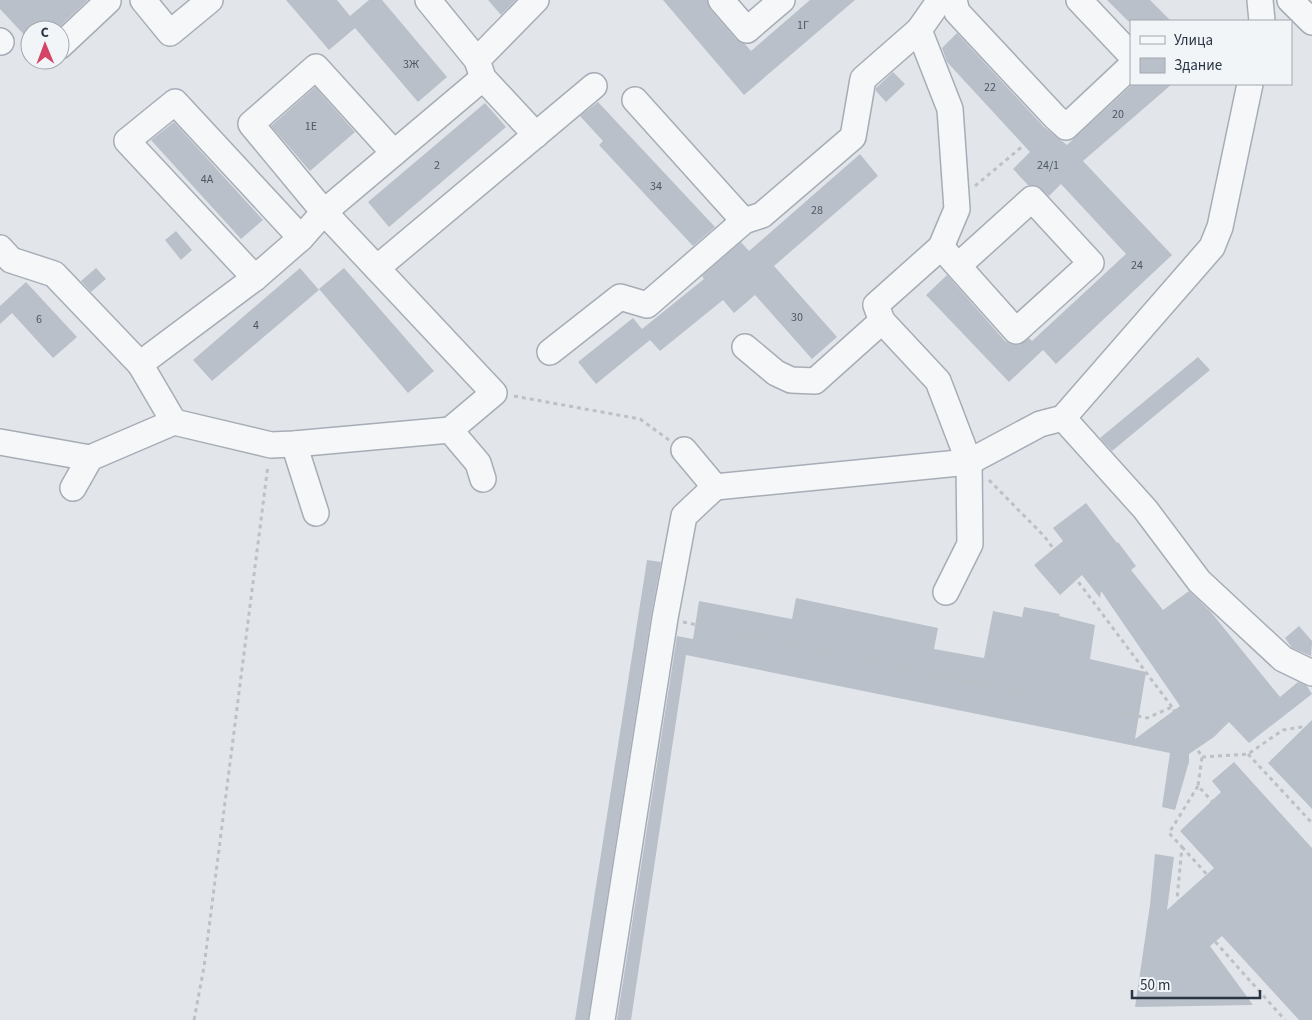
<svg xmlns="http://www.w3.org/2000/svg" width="1312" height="1020" font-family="'Source Sans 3',sans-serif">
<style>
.building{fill:#b9c0c9}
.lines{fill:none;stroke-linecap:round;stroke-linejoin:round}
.minor-casing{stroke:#a7adb6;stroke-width:28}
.path{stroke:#bcc1c6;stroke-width:3;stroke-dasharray:4 4;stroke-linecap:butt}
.minor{stroke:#f5f7f9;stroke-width:25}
.labels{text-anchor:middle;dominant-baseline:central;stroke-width:4;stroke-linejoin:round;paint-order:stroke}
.number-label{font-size:12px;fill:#4d5865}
</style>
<rect width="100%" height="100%" fill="#e2e6eb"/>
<g class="building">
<path d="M0 0H88L56 30H30V41L0 9Z"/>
<path d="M286 0H337L350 16 369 0H382L447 77 418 102 355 28 329 50Z"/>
<path d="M488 0H516L501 15Z"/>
<path d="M663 0H707L710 9 736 39 745 44 751 51 810 0H855L744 95Z"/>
<path d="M1107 0H1150L1171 21H1128Z"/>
<path d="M957 33 1044 127 1067 145 1133 84H1172L1083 161 1172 255 1056 364 1043 350 1009 382 926 295 947 275 1005 341 1011 344 1019 345 1029 338 1032 341 1126 254 1061 184 1049 196 1037 186 1028 185 1013 169 1030 152 947 62 942 48Z"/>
<path d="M893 72 905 84 886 102 876 91V88Z"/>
<path d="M315 87 355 132 310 171 271 126Z"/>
<path d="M598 102 715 227 693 246 599 145 603 141 580 116Z"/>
<path d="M485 103 506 127 389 227 368 202Z"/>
<path d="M174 122 263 220 241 239 151 140Z"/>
<path d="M860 154 878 176 774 266 837 337 812 359 755 295 734 313 723 300 660 351 650 340 596 384 578 362 633 318 642 329 704 279 702 276 741 242 749 251Z"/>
<path d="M176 231 192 250 181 260 165 240Z"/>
<path d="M96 268 106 279 91 292 81 281Z"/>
<path d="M300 268 319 290 212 381 193 360Z"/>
<path d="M344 268 434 371 408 393 319 289Z"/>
<path d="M26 282 77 337 53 358 12 313 0 324V306Z"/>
<path d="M1198 357 1210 370 1112 451 1100 438Z"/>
<path d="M1086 503 1117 543 1118 542 1136 566 1131 570 1163 610 1189 591 1210 611 1280 697 1298 682 1307 686 1312 694 1249 743 1229 722 1214 737 1189 754V762L1175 810 1162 807 1170 753 686 655 631 1020H617L677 636 693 639 699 601 792 619 796 598 938 628 934 649 984 658 993 611 1022 617 1024 607 1060 614 1059 616 1095 625 1090 659 1146 672 1135 739 1180 706 1101 591 1100 598 1082 575 1060 595 1034 565 1063 541 1053 528Z"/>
<path d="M647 560 661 562 651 616 588 1020H575Z"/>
<path d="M1299 626 1312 641 1311 656 1292 648 1285 638Z"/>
<path d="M1312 720V809L1268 763Z"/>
<path d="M1234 762 1312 848V1020H1299L1222 936 1210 946 1253 1005 1135 1007 1150 905 1155 854 1174 857 1167 910 1214 868 1180 831 1221 792 1212 781Z"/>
</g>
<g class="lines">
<defs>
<g id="minor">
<path d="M143 0 170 33 210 0"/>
<path d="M428 0 477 60 483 78 536 135"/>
<path d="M721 0 747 30 782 0"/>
<path d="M940 0 919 30 950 109 957 209 941 247 876 305 882 321 938 381 969 462 970 544 946 592"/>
<path d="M954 0 957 12 1055 117 1066 127 1131 66"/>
<path d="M1079 0 1131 55"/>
<path d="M1260 0 1262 21"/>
<path d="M1290 0 1312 22"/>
<path d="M0 41 1 42"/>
<path d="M60 46 108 1 107 0"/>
<path d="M477 60 536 0"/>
<path d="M635 100 744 221"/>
<path d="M941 247 1016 331 1091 263 1032 199 959 265"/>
<path d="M0 248 11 260 54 274 140 364 174 422"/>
<path d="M377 268 594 86"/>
<path d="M255 278 127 141 175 102 301 238"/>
<path d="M745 347 776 373 791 380 815 381 882 321"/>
<path d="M550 352 620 297 647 305 744 221 762 215 853 137 863 79 919 30"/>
<path d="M140 364 255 278 301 238 324 212 483 78"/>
<path d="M1063 418 1145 509 1199 581 1283 659 1312 673"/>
<path d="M450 430 478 463 483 479"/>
<path d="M0 442 90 458"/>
<path d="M294 444 316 513"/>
<path d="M684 450 715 487 969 462 1040 424 1063 418 1212 247 1220 227 1250 84"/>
<path d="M73 488 90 458 174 422 271 445 294 444 450 430 494 393 324 212 251 124 316 67 394 153"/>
<path d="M602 1020 665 618 684 516 715 487"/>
</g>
</defs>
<use href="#minor" class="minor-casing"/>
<g class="path">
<path d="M975 186 1024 145"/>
<path d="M514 396 640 419 669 440"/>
<path d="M989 480 1044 536 1172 707"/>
<path d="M683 622 1147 718 1172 707 1202 757 1198 786 1312 909"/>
<path d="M1248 754 1312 823"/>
<path d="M1202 757 1248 754 1283 730 1301 727 1312 738"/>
<path d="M1198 786 1169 833 1182 847 1177 899 1285 1020"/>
<path d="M1182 847 1312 990"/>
<path d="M194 1020 204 967 268 465"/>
</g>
<use href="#minor" class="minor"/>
</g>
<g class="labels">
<g class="number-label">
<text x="803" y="25">1Г</text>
<text x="411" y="64">3Ж</text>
<text x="990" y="87">22</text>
<text x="1118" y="114">20</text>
<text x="311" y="126">1Е</text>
<text x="437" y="165">2</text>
<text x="1048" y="165">24/1</text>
<text x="207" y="179">4А</text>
<text x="656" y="186">34</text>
<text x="817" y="210">28</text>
<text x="1137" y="265">24</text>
<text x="797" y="317">30</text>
<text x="39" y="319">6</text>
<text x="256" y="325">4</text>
</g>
</g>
<rect x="1130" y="20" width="162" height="65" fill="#f2f5f8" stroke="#a2a8b0"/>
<rect x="1140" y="36" width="25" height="8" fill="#f5f7f9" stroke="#a2a8b0"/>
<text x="1174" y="45" font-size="15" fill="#293544">Улица</text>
<rect x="1140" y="58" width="25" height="15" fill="#b9c0c9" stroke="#a2a8b0"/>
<text x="1174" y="70" font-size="15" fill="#293544">Здание</text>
<g transform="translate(45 45) rotate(359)"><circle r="24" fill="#f2f5f8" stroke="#a2a8b0"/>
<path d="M0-4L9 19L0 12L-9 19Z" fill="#d34465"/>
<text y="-8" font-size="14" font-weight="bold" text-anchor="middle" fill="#293544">С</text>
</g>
<path d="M1132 990v8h128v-8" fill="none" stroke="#293544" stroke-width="2.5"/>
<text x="1140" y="990" font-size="15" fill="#293544" stroke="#f2f5f8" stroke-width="4" paint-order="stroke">50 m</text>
</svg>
